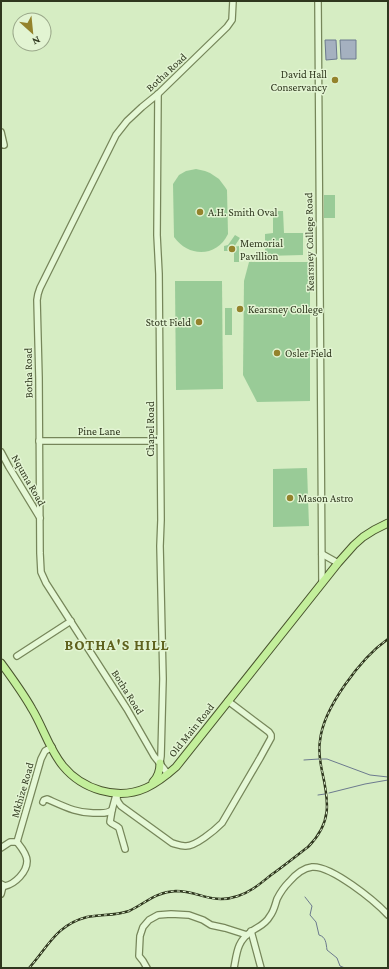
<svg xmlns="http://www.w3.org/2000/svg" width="389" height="969" font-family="'Crimson Pro',serif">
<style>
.green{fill:#99cb97}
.water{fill:#a5b1c0;stroke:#6c7a8e}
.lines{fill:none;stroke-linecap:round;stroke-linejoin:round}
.stream{stroke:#6c7a8e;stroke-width:1}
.minor-casing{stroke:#76865a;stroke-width:8}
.major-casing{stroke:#49542e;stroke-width:9}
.minor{stroke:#e5f8d6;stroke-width:5.5}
.major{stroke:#c3ef9b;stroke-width:7}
.rail-casing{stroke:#2f371e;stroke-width:2.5}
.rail{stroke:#e2f4d2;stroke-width:1;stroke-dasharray:3;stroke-linecap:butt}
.poi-dot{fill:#94832c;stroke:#e2f4d2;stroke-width:1.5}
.labels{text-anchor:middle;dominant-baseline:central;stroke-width:3;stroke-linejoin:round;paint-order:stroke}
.street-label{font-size:11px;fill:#2f371e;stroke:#e2f4d2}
.poi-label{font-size:11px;fill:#2f371e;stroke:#e2f4d2;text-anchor:start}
.district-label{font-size:15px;font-weight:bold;letter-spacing:1px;fill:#5f621e;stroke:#e2f4d2}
</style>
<rect width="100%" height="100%" fill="#d6edc3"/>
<g class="green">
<path d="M196 169 205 171 210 173 219 179 225 187 227 190 228 234C217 257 189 258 174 237L173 184 179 175 186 171Z"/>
<rect x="324" y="195" width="11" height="23"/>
<path d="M273 211H283L284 233H303V255L265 256V234L273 233Z"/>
<path d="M235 235 240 238 234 247 239 246V262H234V251H224V246L228 245Z"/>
<path d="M249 262H310V401L257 402 243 375 244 281Z"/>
<path d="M175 281H222L223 389 176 390Z"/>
<rect x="225" y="308" width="7" height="27"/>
<path d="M307 468 309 526 273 527V469Z"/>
</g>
<g class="water">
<path d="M325 40H336L337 59 326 60Z"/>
<path d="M340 40H356V59H341Z"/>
</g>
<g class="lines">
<g class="stream">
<path d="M322 759H327L370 775 388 777"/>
<path d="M304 760 319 759"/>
<path d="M329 793 365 784 388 780"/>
<path d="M318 795 325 794"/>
<path d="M305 897 312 906 310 915 316 922 319 935C326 937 326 943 327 950L337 958 340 966 345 968"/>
</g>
<defs>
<g id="minor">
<path d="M318 1 322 582"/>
<path d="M158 94 157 235 159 274 161 520 160 546 163 679 161 756 160 763"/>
<path d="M1 132 4 145"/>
<path d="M39 441H160"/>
<path d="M1 452 9 467 40 518"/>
<path d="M322 554 338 563"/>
<path d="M17 656 71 621"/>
<path d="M168 774 154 756 127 709 46 583 41 572 40 553 39 378 37 300 38 294 40 288 116 135 127 121 142 107 158 94 227 27 232 20 233 1"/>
<path d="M118 793C116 799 117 801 121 806L172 843C176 844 180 846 185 846 195 847 215 830 222 823L260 758 271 738V735L269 732 228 701"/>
<path d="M116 795 112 810 110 822C113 825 116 825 119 828L125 849"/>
<path d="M43 802 44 800 47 799C63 806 78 814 96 813 102 813 107 814 112 810"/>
<path d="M17 842 41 759 45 751 52 747"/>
<path d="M1 848 10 842H17"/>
<path d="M1 884 5 886C15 884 27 872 27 861 27 854 21 847 17 842"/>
<path d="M1 894 3 886"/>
<path d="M251 931 261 968"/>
<path d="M147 968 143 961 139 956 140 936 143 927 149 920 158 915 171 914 189 915 203 920 211 925 225 928 247 935"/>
<path d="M234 968C237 952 237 941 252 931 259 926 265 925 270 916 274 911 275 905 277 899 280 893 284 887 289 882 295 875 303 868 312 867 331 865 375 901 388 915"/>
</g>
<g id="major">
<path d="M1 663C12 678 23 693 32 709 43 727 49 749 63 766 82 789 117 801 146 788 157 783 167 775 176 767L338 563 354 545 363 537 374 530 388 523"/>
<path d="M153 782C158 777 160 771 160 763"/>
</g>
</defs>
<use href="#minor" class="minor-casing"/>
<use href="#major" class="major-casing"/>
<use href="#minor" class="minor"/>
<use href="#major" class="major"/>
<defs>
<path id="rail" d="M29 968C48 947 56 925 87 917 101 914 115 916 129 911 146 903 155 892 176 891 199 891 212 905 238 896 251 892 261 883 271 875 284 866 296 856 308 847 332 823 329 802 322 771 320 761 318 751 320 741 323 708 361 658 388 639"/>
</defs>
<use href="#rail" class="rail-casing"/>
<use href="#rail" class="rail"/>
</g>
<g class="poi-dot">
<circle cx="335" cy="80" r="4"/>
<circle cx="200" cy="212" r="4"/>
<circle cx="232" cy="249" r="4"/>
<circle cx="240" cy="309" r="4"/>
<circle cx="199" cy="322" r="4"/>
<circle cx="277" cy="353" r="4"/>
<circle cx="290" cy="498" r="4"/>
</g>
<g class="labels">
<g class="street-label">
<text transform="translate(166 72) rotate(-43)">Botha Road</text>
<text transform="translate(309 242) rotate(-91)">Kearsney College Road</text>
<text transform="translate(28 373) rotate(-91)">Botha Road</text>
<text transform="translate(150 429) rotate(-90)">Chapel Road</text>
<text x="99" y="431">Pine Lane</text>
<text transform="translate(29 480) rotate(60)">Nquma Road</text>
<text transform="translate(128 692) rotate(58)">Botha Road</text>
<text transform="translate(191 730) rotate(-51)">Old Main Road</text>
<text transform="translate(22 790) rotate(-74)">Mkhize Road</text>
</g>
<g class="poi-label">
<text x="327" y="74" text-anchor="end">David Hall<tspan x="327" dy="13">Conservancy</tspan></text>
<text x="208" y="212">A.H. Smith Oval</text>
<text x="240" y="243">Memorial<tspan x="240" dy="13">Pavillion</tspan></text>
<text x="248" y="309">Kearsney College</text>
<text x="191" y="322" text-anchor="end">Stott Field</text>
<text x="285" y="353">Osler Field</text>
<text x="298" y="498">Mason Astro</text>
</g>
<g class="district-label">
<text x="117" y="645">BOTHA'S HILL</text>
</g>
</g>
<rect width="389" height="969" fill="none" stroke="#2f371e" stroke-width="4"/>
<g transform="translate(32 32) rotate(153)"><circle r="19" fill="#e2f4d2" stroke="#9aa88a"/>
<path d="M0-3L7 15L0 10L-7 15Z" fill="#94832c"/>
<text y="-6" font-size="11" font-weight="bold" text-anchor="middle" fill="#2f371e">N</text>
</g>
</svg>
